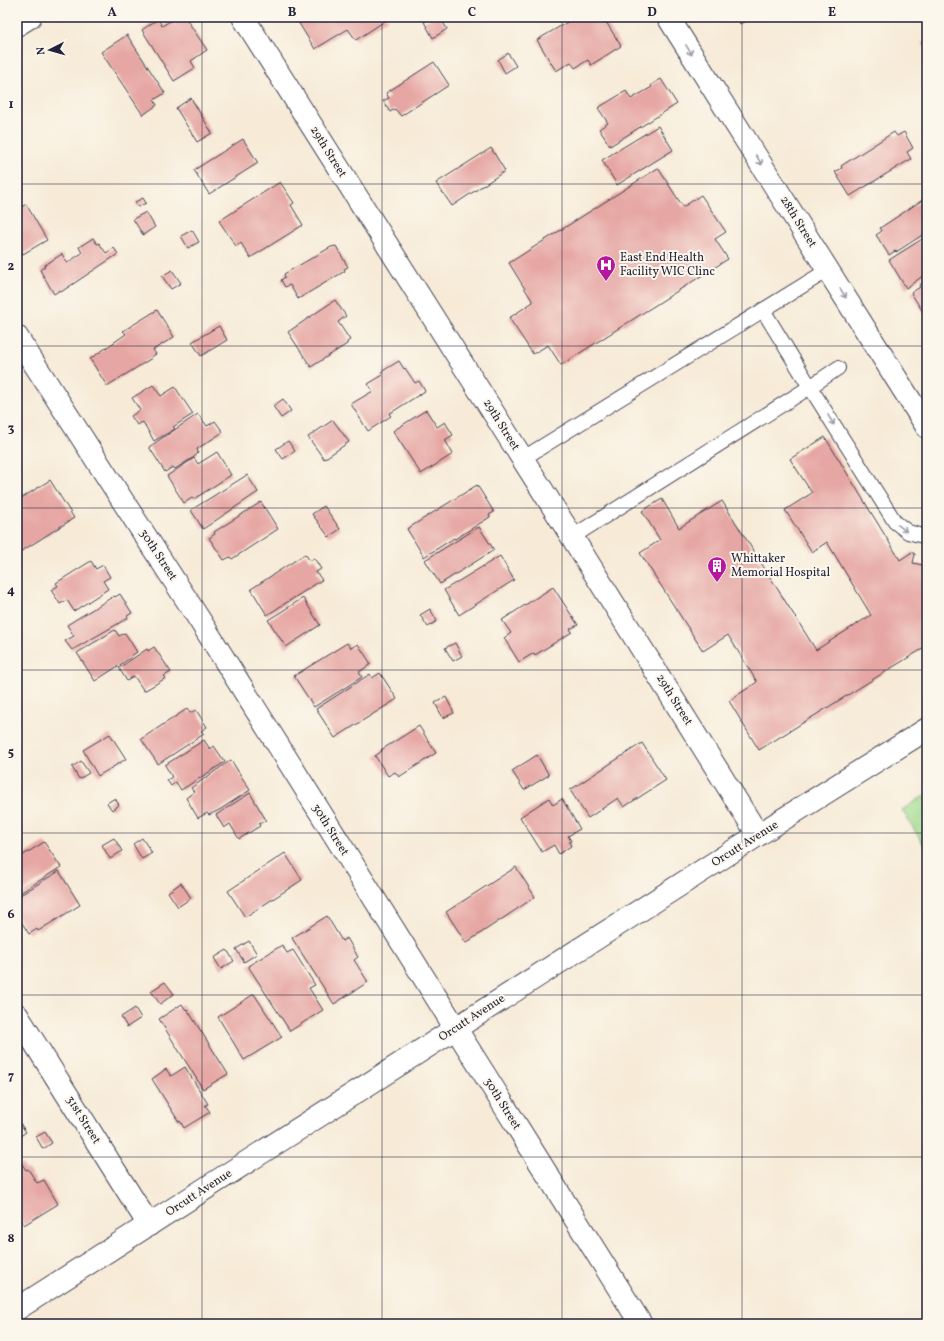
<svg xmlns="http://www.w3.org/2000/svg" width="944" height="1341" font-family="Vollkorn,serif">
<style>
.green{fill:#a0db8f;stroke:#617e65}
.building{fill:#e6a6a3}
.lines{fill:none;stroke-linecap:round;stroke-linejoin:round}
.service-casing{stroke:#424053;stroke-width:16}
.minor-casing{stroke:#424053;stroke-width:24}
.tertiary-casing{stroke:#424053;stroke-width:24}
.secondary-casing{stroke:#424053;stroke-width:24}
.service{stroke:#fff;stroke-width:14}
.minor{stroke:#fff;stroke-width:22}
.tertiary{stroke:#fff;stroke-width:22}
.secondary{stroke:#fff;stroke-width:22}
.oneway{stroke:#9c9ca7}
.grid{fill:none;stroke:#22223b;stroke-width:1;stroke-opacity:0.55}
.labels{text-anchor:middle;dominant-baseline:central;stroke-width:4;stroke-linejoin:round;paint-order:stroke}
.street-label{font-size:12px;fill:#22223b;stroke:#fbf7ec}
.poi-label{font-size:12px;fill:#22223b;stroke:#fbf7ec;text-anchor:start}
.neatline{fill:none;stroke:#22223b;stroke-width:1.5}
.grid-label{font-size:13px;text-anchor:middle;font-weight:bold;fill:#22223b}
</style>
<rect width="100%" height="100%" fill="#fbf7ec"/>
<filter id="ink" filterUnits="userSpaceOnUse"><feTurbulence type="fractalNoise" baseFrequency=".025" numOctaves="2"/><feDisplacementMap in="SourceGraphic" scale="8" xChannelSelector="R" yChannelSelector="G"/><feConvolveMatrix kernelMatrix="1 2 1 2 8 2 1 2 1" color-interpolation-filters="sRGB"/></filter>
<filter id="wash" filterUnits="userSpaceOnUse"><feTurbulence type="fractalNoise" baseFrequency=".012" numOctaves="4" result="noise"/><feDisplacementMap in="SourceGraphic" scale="16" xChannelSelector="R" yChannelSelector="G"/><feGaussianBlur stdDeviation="0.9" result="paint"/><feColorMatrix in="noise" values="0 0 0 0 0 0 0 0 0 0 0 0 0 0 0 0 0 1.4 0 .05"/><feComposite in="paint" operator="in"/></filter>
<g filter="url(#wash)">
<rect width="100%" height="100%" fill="#f7ebd8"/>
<path class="green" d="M927 794V850L902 810Z"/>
<g id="blocks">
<g class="building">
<path d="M177 17H185L207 50 191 61 195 68 174 81 142 30 158 19 162 26Z"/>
<path d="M295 17H387L388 19 356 40 348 29 315 49Z"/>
<path d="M432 17H440L447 29 433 38 424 22Z"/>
<path d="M576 17H603L621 46 591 65 588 60 575 68 571 62 556 71 537 40Z"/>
<path d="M736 17H751L740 24Z"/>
<path d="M127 35 165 93 154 100 157 105 143 115 101 52Z"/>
<path d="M927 39V51L922 42Z"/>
<path d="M508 53 516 66 505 73 498 60Z"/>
<path d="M434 62 449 85 401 116 395 109 390 112 383 101 389 98 386 93Z"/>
<path d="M661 79 677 104 610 146 599 129 608 123 598 108 626 91 631 99 652 87 651 85Z"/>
<path d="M191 98 212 133 197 142 176 108Z"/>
<path d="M658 126 673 150 617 185 602 160Z"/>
<path d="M894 132 897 136 904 132 913 148 907 152 911 159 850 196 835 172 842 168 841 166Z"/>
<path d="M243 139 258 163 209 194 194 170Z"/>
<path d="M491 148 505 171 452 206 436 183Z"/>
<path d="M658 168 683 207 701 195 726 232 715 239 728 259 561 365 548 345 533 354 509 318 533 302 509 263Z"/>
<path d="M280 182 294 203 291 205 303 225 250 258 241 243 236 246 219 221Z"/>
<path d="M927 197V232L896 252 895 251 889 255 876 235 882 231 880 228Z"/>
<path d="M143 198 146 203 138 207 135 202Z"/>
<path d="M26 204 47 240 23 254 17 245V210Z"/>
<path d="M146 212 155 227 143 235 133 219Z"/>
<path d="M192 230 199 242 188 248 181 236Z"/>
<path d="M927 236V273L906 288 889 260Z"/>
<path d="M93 238 97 244 99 243 106 253 114 248 118 254 61 292 60 290 54 294 40 270 45 266V265L62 254 67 263 82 253 79 247Z"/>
<path d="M336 246 348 267 344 269 345 271 298 299 290 285 285 287 281 280 285 277 284 274 331 247Z"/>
<path d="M172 270 181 283 171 289 162 276Z"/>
<path d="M927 280V314L925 315 911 293 920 287 919 285Z"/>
<path d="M335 300 346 316 338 322 350 340 347 342V344L311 367 288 332Z"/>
<path d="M157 310 174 337 153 350 156 354 151 357 152 358 107 386 90 359 126 334 123 331Z"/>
<path d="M219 326 227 340 201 356 192 342Z"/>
<path d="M399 361 404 369 405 368 415 383 419 381 425 391 389 414 391 416 368 431 351 404 373 391 368 384 383 375 381 372Z"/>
<path d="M153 385 161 396 175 387 193 414 173 427 175 429 154 441 143 422 137 425 131 416 140 410 132 398Z"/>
<path d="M283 399 291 411 281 418 273 406Z"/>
<path d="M426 410 437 427 445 422 453 435 445 440 453 454 421 474 393 431Z"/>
<path d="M198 414 207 426 215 421 223 432 197 449 198 453 194 457 175 469 173 467 165 472 149 447Z"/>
<path d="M333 420 349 442 324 459 308 437Z"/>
<path d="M825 437 900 560 912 552 915 554 913 563 927 566V646L759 750 729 701 757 682 728 635 703 651 640 553 660 540 642 511 662 499 679 528 722 501 816 650 871 615 827 542 812 552 785 510 812 493 790 459Z"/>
<path d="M288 441 295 451 283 459 276 449Z"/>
<path d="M217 452 231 475 194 499 192 498 184 503 167 476 194 458 198 464Z"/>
<path d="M247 475 258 492 203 529 191 510Z"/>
<path d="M50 480 74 518 17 554V501Z"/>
<path d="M477 485 494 512 489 515 490 517 455 539 454 538 424 557 407 529Z"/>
<path d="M261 502 278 529 232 559 230 557 224 560 209 538 215 534 214 532Z"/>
<path d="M324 506 340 529 329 537 312 514Z"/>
<path d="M479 527 494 550 440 584 425 560Z"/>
<path d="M305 554 310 561 314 558 321 569 316 572 322 580 267 615 251 589Z"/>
<path d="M500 556 514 580 459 615 444 590Z"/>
<path d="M91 561 96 569 103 565 110 577 103 581 108 589 74 611 67 600 60 604 51 590 58 586 56 583Z"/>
<path d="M553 587 578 625 570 629 572 632 535 655 534 653 519 662 504 638 511 633 502 620Z"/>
<path d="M120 594 132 613 127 616 128 618 72 650 65 641 74 636 67 625 114 596 115 597Z"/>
<path d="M303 598 320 625 286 647 268 620Z"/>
<path d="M430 609 437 621 428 627 420 615Z"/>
<path d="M115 630 119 636 125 633 137 652 131 656 132 657 95 681 77 653Z"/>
<path d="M347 643 351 648 358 644 371 664 359 672 362 677 314 707 294 676Z"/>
<path d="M455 643 462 656 453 661 445 648Z"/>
<path d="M154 647 171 672 164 676 166 678 144 691 134 676 127 681 119 668 147 649 148 651Z"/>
<path d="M380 673 397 699 335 738 316 709 370 674 372 678Z"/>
<path d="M446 697 454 713 443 718 435 703Z"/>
<path d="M187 709 190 713 196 710 207 727 201 731 204 734 158 764 141 739Z"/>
<path d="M419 726 436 753 399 777 395 772 388 776 375 756 382 751 381 750Z"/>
<path d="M110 734 126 759 98 776 83 750Z"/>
<path d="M204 740 210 749 214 746 225 762 181 790 176 782 171 786 167 780 172 777 165 765Z"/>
<path d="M642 743 666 780 624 807 618 798 588 818 570 790Z"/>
<path d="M537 755 549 775 524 790 512 771Z"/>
<path d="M231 760 250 790 221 809 209 815 207 813 198 818 186 798 194 792 191 788Z"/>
<path d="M81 761 89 773 79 779 72 767Z"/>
<path d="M250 793 266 820 259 824 260 826 239 839 230 824 224 828 216 815Z"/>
<path d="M115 798 119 805 112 810 107 803Z"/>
<path d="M549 798 553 805 562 799 580 829 568 836 571 841 569 842 571 846 559 854 554 845 542 852 520 817Z"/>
<path d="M114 838 122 851 110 859 102 845Z"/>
<path d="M142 838 152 853 142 859 133 844Z"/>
<path d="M44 842 61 867 17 895V859Z"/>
<path d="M285 853 302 880 245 917 228 891Z"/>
<path d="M516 867 535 897 466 943 446 912Z"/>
<path d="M59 871 80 905 38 931 37 929 29 934 17 915V900L19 899 17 897Z"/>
<path d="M181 883 191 898 178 907 168 892Z"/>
<path d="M327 916 342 941 347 938 358 957 354 960 368 982 334 1004 292 938Z"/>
<path d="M249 941 257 954 244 962 236 949Z"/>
<path d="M282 945 287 953 293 950 315 985 309 988 323 1010 290 1031 248 966Z"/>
<path d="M227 950 234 961 221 969 214 958Z"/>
<path d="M165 982 174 994 160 1004 151 991Z"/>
<path d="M254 994 282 1037 244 1060 218 1017Z"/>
<path d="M182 1004 186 1010 187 1009 228 1074 203 1089 159 1019Z"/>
<path d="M135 1008 141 1018 127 1027 121 1017Z"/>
<path d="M185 1067 208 1104 205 1105 210 1112 184 1128 180 1121 179 1122 152 1079 166 1069 171 1076Z"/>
<path d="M19 1122 26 1132 19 1137 17 1133V1124Z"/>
<path d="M45 1132 52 1143 43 1149 36 1137Z"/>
<path d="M22 1164 26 1170 28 1169 37 1183 44 1180 58 1204 24 1225 17 1216V1167Z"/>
</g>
</g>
</g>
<g filter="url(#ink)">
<use href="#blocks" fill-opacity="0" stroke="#424053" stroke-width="1"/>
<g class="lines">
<defs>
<g id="service">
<path d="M838 368 810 387 895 522 908 532 927 537"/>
<path d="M522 459 828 270"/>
<path d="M572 537 810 387 763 310"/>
</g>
<g id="minor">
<path d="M243 17 572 537 758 835"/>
<path d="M17 337 199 619 641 1324"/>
<path d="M17 1015 149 1225"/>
<path d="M17 1309 758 835 927 729"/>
</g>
<path id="tertiary" d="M17 25 30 17"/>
<path id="secondary" d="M668 17 927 427"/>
</defs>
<use href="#service" class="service-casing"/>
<use href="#minor" class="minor-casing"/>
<use href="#tertiary" class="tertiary-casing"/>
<use href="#secondary" class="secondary-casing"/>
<use href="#service" class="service"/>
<use href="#minor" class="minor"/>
<use href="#tertiary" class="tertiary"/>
<use href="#secondary" class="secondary"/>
</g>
<defs><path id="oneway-shaft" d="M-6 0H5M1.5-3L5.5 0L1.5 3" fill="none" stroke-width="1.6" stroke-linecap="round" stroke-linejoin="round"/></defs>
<g class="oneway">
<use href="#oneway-shaft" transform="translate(689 50) rotate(58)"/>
<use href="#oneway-shaft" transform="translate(759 160) rotate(58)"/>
<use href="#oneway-shaft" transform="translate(843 293) rotate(58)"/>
<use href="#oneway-shaft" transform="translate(831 420) rotate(58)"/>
<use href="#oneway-shaft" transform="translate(902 528) rotate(38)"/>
</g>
</g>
<path class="grid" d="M202 17V1324M382 17V1324M562 17V1324M742 17V1324M17 184H927M17 346H927M17 508H927M17 670H927M17 833H927M17 995H927M17 1157H927"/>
<defs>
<symbol id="hospital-pin" viewBox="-11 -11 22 30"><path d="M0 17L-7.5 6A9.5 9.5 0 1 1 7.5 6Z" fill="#b5179e" stroke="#fbf7ec"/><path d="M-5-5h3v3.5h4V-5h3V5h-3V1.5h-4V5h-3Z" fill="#fff"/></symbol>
<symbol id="building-pin" viewBox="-11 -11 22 30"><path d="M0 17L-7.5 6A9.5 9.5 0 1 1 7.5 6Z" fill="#b5179e" stroke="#fbf7ec"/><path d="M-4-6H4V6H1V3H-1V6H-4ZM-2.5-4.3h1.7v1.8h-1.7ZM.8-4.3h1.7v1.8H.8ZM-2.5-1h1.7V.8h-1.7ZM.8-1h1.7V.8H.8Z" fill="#fff"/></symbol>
</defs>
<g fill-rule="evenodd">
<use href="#hospital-pin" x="595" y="254" width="22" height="30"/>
<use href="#building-pin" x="706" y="555" width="22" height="30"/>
</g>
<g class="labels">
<g class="street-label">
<text transform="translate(328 152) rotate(58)">29th Street</text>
<text transform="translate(798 222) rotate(58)">28th Street</text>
<text transform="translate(501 425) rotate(58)">29th Street</text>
<text transform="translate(158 555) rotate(57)">30th Street</text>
<text transform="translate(674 700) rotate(58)">29th Street</text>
<text transform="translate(330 830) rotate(58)">30th Street</text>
<text transform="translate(745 844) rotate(-32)">Orcutt Avenue</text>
<text transform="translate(472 1018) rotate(-33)">Orcutt Avenue</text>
<text transform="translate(502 1104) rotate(58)">30th Street</text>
<text transform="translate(83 1120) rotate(58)">31st Street</text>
<text transform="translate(199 1193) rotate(-33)">Orcutt Avenue</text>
</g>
<g class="poi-label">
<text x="620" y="258">East End Health<tspan x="620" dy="14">Facility WIC Clinc</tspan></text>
<text x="731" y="559">Whittaker<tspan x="731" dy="14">Memorial Hospital</tspan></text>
</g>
</g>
<rect width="944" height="1341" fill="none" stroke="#fbf7ec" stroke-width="44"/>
<g transform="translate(50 50) rotate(264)" stroke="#fbf7ec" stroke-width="3" paint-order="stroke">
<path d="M0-3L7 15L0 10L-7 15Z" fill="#22223b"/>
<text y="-6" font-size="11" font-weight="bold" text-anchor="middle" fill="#22223b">N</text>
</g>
<rect x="22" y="22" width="900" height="1297" class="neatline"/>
<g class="grid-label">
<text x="112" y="16">A</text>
<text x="292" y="16">B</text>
<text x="472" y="16">C</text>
<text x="652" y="16">D</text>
<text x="832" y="16">E</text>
<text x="11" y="108">1</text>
<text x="11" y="270">2</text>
<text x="11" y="432">3</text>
<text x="11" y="594">4</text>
<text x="11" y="756">5</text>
<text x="11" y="918">6</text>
<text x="11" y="1080">7</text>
<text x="11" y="1242">8</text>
</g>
</svg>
